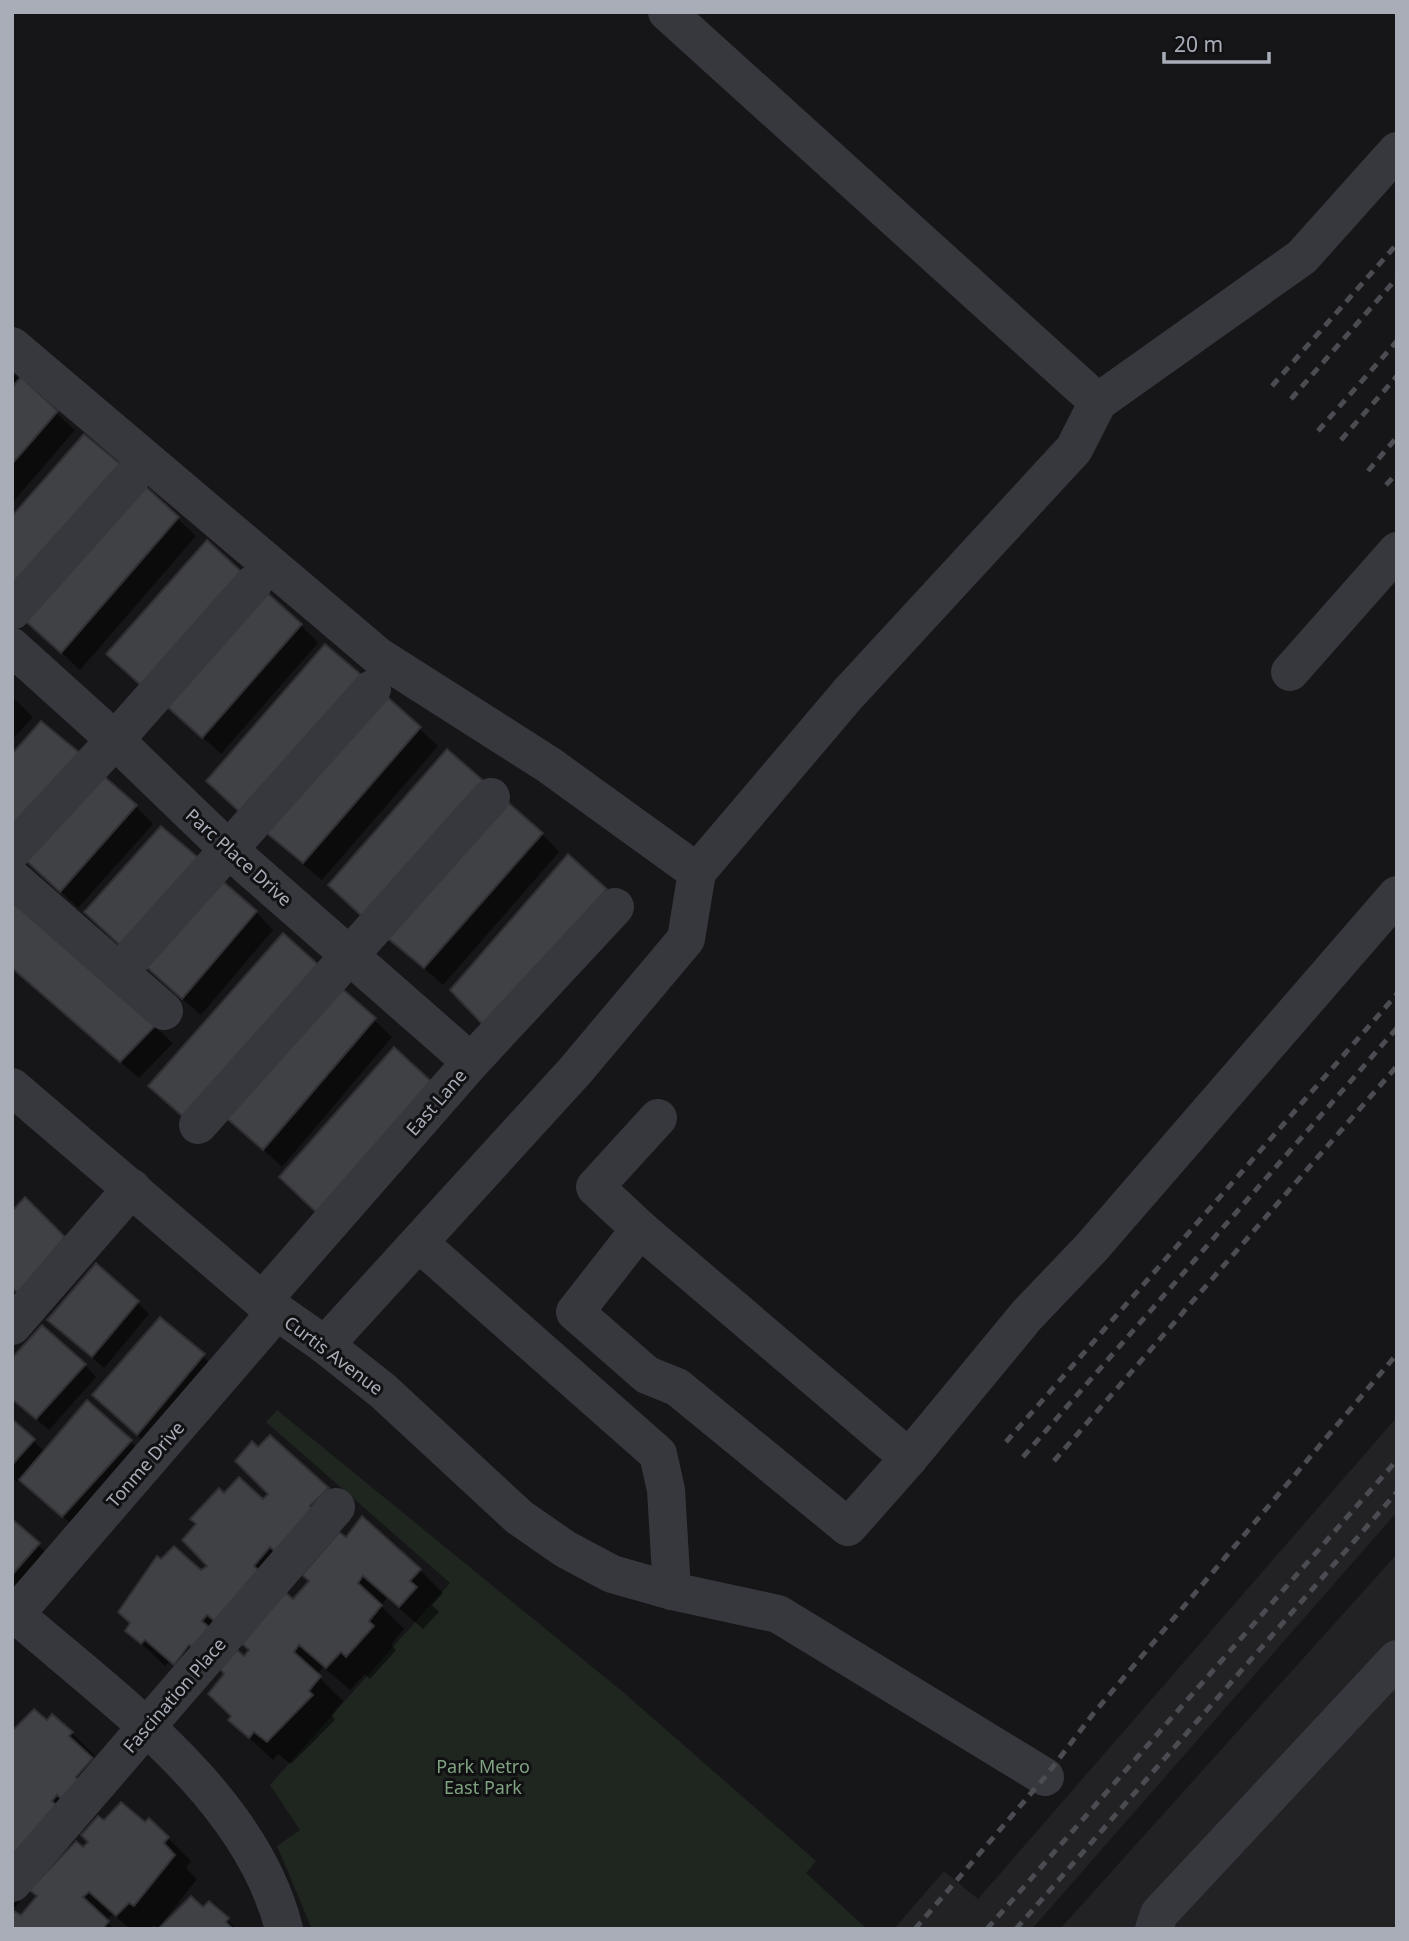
<svg xmlns="http://www.w3.org/2000/svg" width="1409" height="1941" font-family="'Noto Sans',sans-serif">
<style>
.built{fill:#222225}
.green{fill:#1e261f}
.shadow{fill:#0007;fill-rule:evenodd}
.building{fill:#404145;stroke:#303034;stroke-width:2}
.lines{fill:none;stroke-linecap:round;stroke-linejoin:round}
.minor{stroke:#37383d;stroke-width:38}
.rail{stroke:#4a4c52;stroke-width:5;stroke-dasharray:9 7;stroke-linecap:butt}
.labels{text-anchor:middle;dominant-baseline:central;stroke-width:6;stroke-linejoin:round;paint-order:stroke}
.street-label{font-size:18px;fill:#a8adb8;stroke:#111113}
.park-label{font-size:18px;fill:#7fa381;stroke:#111113}
</style>
<rect width="100%" height="100%" fill="#161618"/>
<g class="built">
<path d="M1397 1417V1512L1032 1929H894L944 1871 978 1899Z"/>
<path d="M1397 1554V1929H1060Z"/>
</g>
<path class="green" d="M277 1410 623 1692 816 1861 806 1873 867 1929H312L277 1846 300 1830 270 1785 450 1583 266 1422Z"/>
<g class="shadow">
<path d="M12 373 75 430 12 503Z"/>
<path d="M143 486 196 536 80 670 43 636Z"/>
<path d="M301 625 318 643 221 754 164 702 163 704 108 654Z"/>
<path d="M384 696 438 746 322 880 284 849 264 829Z"/>
<path d="M12 697 33 717 12 740Z"/>
<path d="M135 806 153 824 78 908 40 871Z"/>
<path d="M542 834 559 852 443 985 386 935Z"/>
<path d="M12 901 173 1043 139 1078 12 968Z"/>
<path d="M256 912 273 930 201 1015 163 982Z"/>
<path d="M374 1020 392 1037 282 1167 226 1115 206 1137 151 1086Z"/>
<path d="M137 1302 149 1314 104 1368 49 1320Z"/>
<path d="M160 1319 221 1373 155 1452 112 1412Z"/>
<path d="M85 1365 96 1377 49 1430 12 1399Z"/>
<path d="M12 1421 45 1452 130 1441 148 1459 81 1533 21 1479 18 1482 12 1478Z"/>
<path d="M328 1489 351 1512 332 1531 337 1537 420 1570 443 1593 432 1605 439 1612 423 1629 387 1598 381 1606 404 1629 391 1645 396 1650 370 1679 365 1674 350 1690 323 1667 317 1675 343 1701 332 1715 335 1720 291 1764 278 1754 273 1760 230 1720 233 1716 227 1674 221 1668 198 1686 169 1662 165 1666 127 1630 210 1566 224 1495 263 1502ZM303 1573 312 1581 293 1602 276 1590ZM257 1624 251 1651 244 1659 225 1645Z"/>
<path d="M12 1522 50 1556 12 1600Z"/>
<path d="M47 1723 72 1733 95 1756 92 1760 115 1782 73 1841 83 1850 104 1822 145 1824 168 1838 191 1861 186 1868 197 1879 161 1925 163 1927 204 1909 209 1903 237 1929H159L154 1925 150 1929H130L113 1914 106 1921 114 1929H12V1734ZM31 1890 38 1897 21 1917 12 1910 20 1902 13 1895Z"/>
</g>
<g class="building">
<path d="M21 377 58 411 12 464V387Z"/>
<path d="M84 434 123 466 12 593V516Z"/>
<path d="M143 484 179 517 61 653 23 619Z"/>
<path d="M207 540 244 574 144 688 106 654Z"/>
<path d="M264 590 302 624 202 738 163 703Z"/>
<path d="M325 644 364 677 243 815 206 781Z"/>
<path d="M384 694 421 727 303 863 264 831Z"/>
<path d="M41 721 80 753 12 832V754Z"/>
<path d="M447 749 486 783 366 920 328 885Z"/>
<path d="M98 771 137 805 60 892 22 857Z"/>
<path d="M503 798 543 833 424 968 385 936Z"/>
<path d="M161 826 201 860 123 948 84 912Z"/>
<path d="M568 854 607 889 485 1027 450 990Z"/>
<path d="M218 877 257 911 182 999 143 964Z"/>
<path d="M12 899 157 1024 120 1062 12 968Z"/>
<path d="M283 933 321 967 188 1121 148 1086Z"/>
<path d="M338 985 376 1018 263 1150 224 1116Z"/>
<path d="M394 1047 432 1082 316 1212 279 1177Z"/>
<path d="M25 1197 65 1237 18 1293 12 1288V1211Z"/>
<path d="M96 1263 139 1301 92 1357 47 1320Z"/>
<path d="M160 1317 205 1354 137 1435 92 1395Z"/>
<path d="M42 1325 86 1364 36 1419 12 1399V1358Z"/>
<path d="M87 1400 132 1440 62 1517 19 1480Z"/>
<path d="M12 1419 35 1439 12 1465Z"/>
<path d="M270 1435 329 1488 310 1506 315 1513 277 1554 270 1547 254 1566 261 1572 214 1621 207 1615 202 1621 209 1627 195 1649 189 1645 174 1665 145 1640 141 1644 125 1631 130 1623 118 1612 157 1556 161 1559 174 1546 201 1570 207 1566 182 1540 196 1524 190 1519 219 1488 224 1493 239 1477 263 1499 268 1494 235 1461 252 1441 258 1447Z"/>
<path d="M362 1516 421 1569 410 1581 417 1587 399 1607 363 1576 358 1583 382 1605 369 1621 374 1626 346 1657 341 1652 326 1668 299 1645 294 1652 321 1676 309 1691 313 1695 267 1742 254 1732 249 1738 228 1720 231 1716 208 1694 224 1674 220 1669 237 1650 244 1656 249 1650 242 1644 285 1592 293 1599 309 1581 302 1575 339 1532 346 1537Z"/>
<path d="M12 1519 40 1543 12 1575Z"/>
<path d="M34 1709 47 1720 52 1714 73 1732 69 1736 93 1758 76 1777 80 1782 64 1802 57 1795 52 1801 59 1807 12 1857V1731Z"/>
<path d="M121 1802 145 1822 149 1818 169 1837 164 1843 175 1855 134 1906 129 1903 116 1916 89 1892 83 1897 109 1921 103 1929H12V1910L21 1915 37 1896 29 1890 76 1841 83 1847 88 1842 81 1835 98 1816 104 1820Z"/>
<path d="M191 1896 203 1907 209 1901 229 1918 226 1922 233 1929H158Z"/>
</g>
<g class="lines">
<g class="minor">
<path d="M667 12 1098 402"/>
<path d="M12 346 378 656 549 765 697 872 848 694 1074 449 1098 402 1302 257 1397 151"/>
<path d="M12 611 130 479"/>
<path d="M12 647 115 740 228 849 471 1062"/>
<path d="M1290 672 1397 551"/>
<path d="M12 851 115 740 253 584"/>
<path d="M12 878 164 1011"/>
<path d="M119 972 372 689"/>
<path d="M12 1087 262 1301 325 1345 383 1391 519 1517 565 1549 612 1574 672 1591 778 1614 1045 1777"/>
<path d="M658 1118 595 1187 640 1229 575 1312 647 1375 677 1387 848 1527 909 1458 1027 1315 1092 1247 1397 895"/>
<path d="M198 1125 491 797"/>
<path d="M640 1229 909 1458"/>
<path d="M419 1243 658 1454 666 1490 672 1591"/>
<path d="M262 1301 471 1062 615 907"/>
<path d="M12 1326 132 1188"/>
<path d="M325 1345 575 1071 686 939 697 872"/>
<path d="M15 1614C114 1700 251 1796 284 1929"/>
<path d="M12 1618 277 1311"/>
<path d="M12 1883 336 1507"/>
<path d="M1154 1929 1159 1914 1397 1659"/>
</g>
<g class="rail">
<path d="M1272 386 1397 244"/>
<path d="M1291 399 1397 278"/>
<path d="M1318 431 1397 341"/>
<path d="M1341 440 1397 376"/>
<path d="M1368 471 1397 437"/>
<path d="M1386 485 1397 473"/>
<path d="M1006 1442 1397 994"/>
<path d="M1023 1457 1397 1028"/>
<path d="M1054 1461 1397 1066"/>
<path d="M915 1929 1045 1777 1093 1714 1397 1354"/>
<path d="M987 1929 1397 1460"/>
<path d="M1016 1929 1397 1492"/>
</g>
</g>
<g class="labels">
<g class="street-label">
<text transform="translate(239 857) rotate(42)">Parc Place Drive</text>
<text transform="translate(436 1102) rotate(-49)">East Lane</text>
<text transform="translate(334 1355) rotate(37)">Curtis Avenue</text>
<text transform="translate(145 1464) rotate(-49)">Tonme Drive</text>
<text transform="translate(174 1695) rotate(-49)">Fascination Place</text>
</g>
<g class="park-label">
<text x="483" y="1766">Park Metro<tspan x="483" dy="21">East Park</tspan></text>
</g>
</g>
<rect width="1409" height="1941" fill="none" stroke="#a8adb8" stroke-width="28"/>
<path d="M1164 52v10h105v-10" fill="none" stroke="#a8adb8" stroke-width="3.5"/>
<text x="1174" y="52" font-size="21" fill="#a8adb8" stroke="#111113" stroke-width="5" paint-order="stroke">20 m</text>
</svg>
